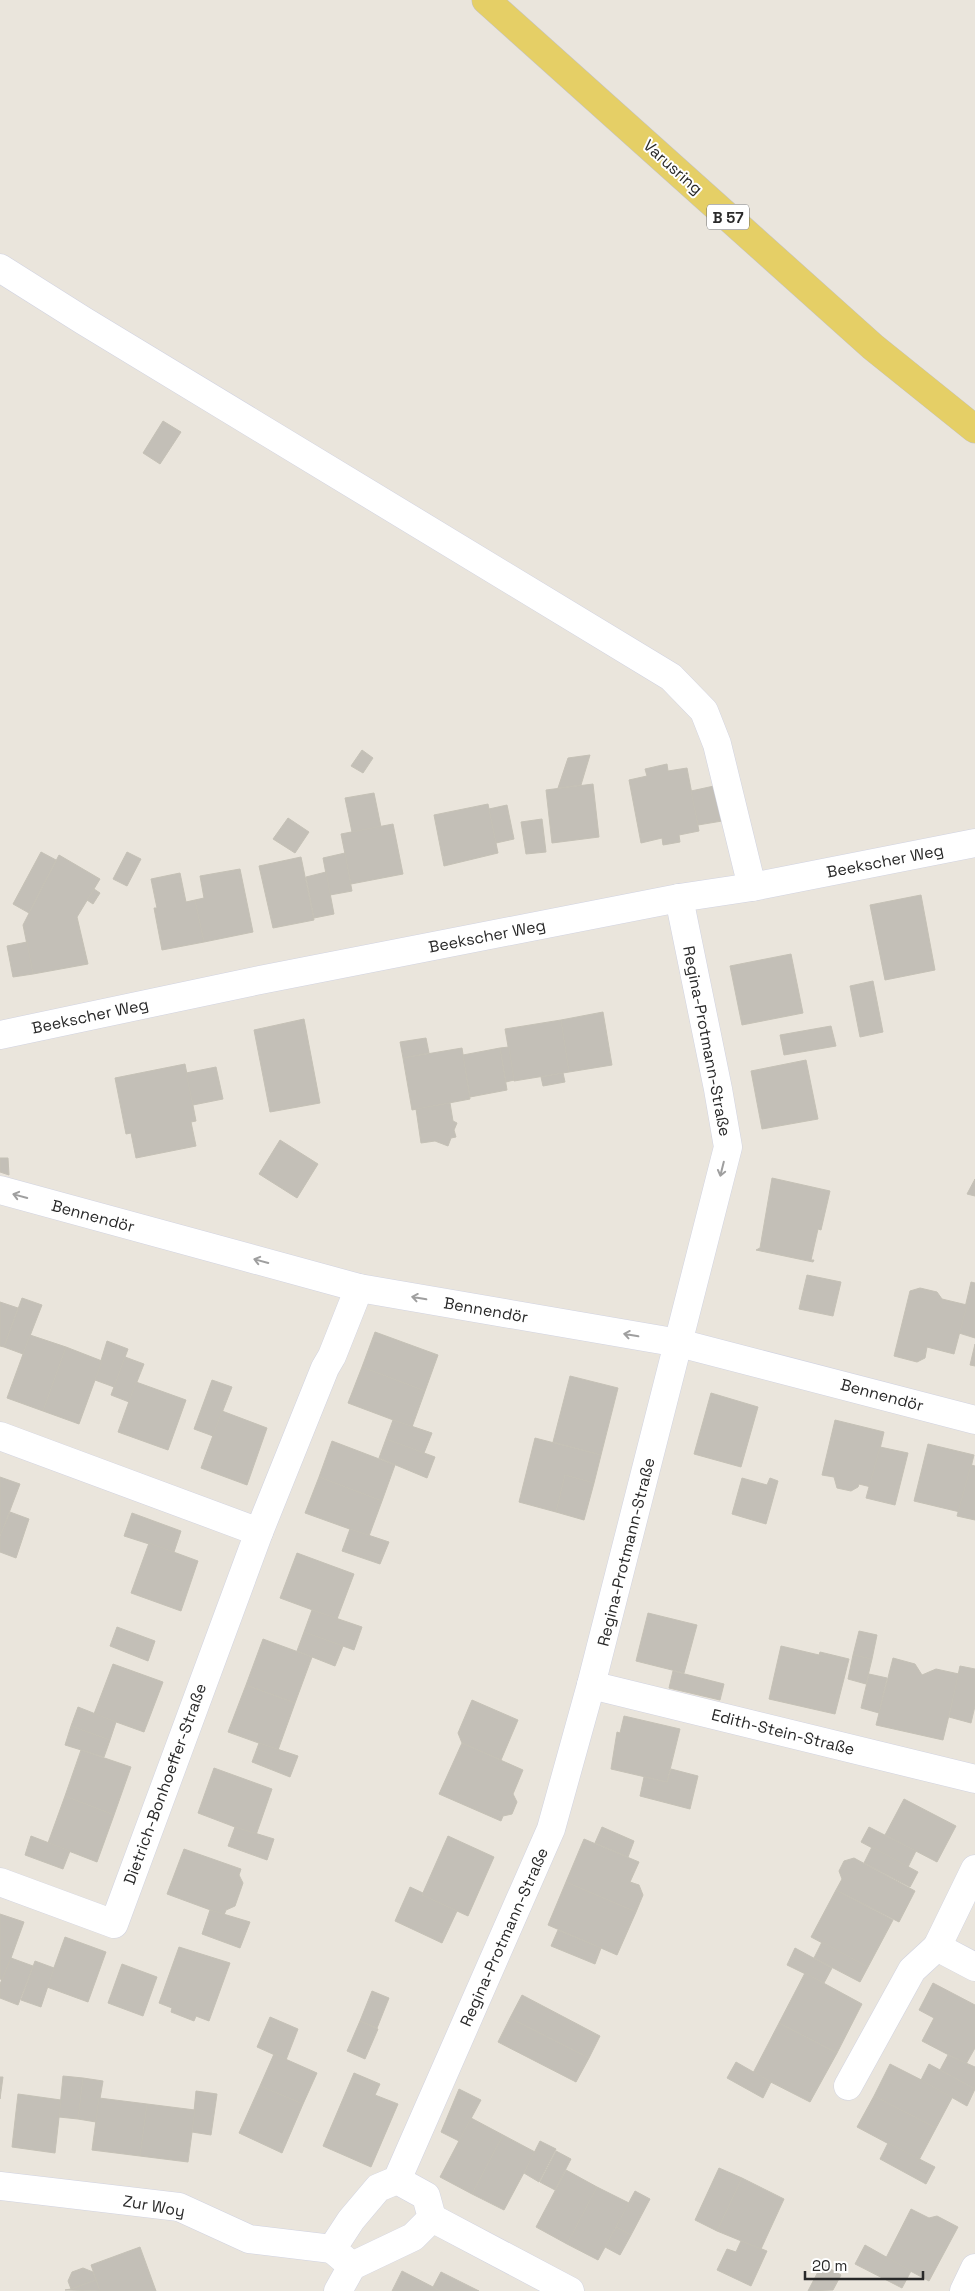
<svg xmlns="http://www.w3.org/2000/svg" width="975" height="2291" font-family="'Space Grotesk',sans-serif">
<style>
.building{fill:#c3bfb7;stroke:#c5c1b6}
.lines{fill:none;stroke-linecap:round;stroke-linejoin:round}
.minor-casing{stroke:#d1d3e1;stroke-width:29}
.major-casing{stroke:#c3c3c3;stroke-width:29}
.minor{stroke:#fff;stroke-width:28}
.major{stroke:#e5cf66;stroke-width:28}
.oneway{stroke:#9f9f9f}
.labels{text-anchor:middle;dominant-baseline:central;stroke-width:4;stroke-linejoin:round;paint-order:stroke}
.shield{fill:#fff;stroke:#696969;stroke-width:1}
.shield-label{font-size:15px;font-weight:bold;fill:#292929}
.street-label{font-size:16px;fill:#292929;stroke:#fff}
</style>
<rect width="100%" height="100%" fill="#eae5dc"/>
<g class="building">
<path d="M163 421 181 432 160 464 143 453Z"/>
<path d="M362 750 373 758 363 773 351 766Z"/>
<path d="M590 755 581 785 558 788 568 758Z"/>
<path d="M667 764 668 771 687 768 699 831 679 835 680 842 663 845 662 838 641 843 629 780 647 776 645 769Z"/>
<path d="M593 784 599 837 552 843 546 790Z"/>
<path d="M714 786 722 821 698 825 691 791Z"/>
<path d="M374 793 381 827 352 832 345 798Z"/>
<path d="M488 804 498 853 444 866 434 815Z"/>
<path d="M507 805 514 839 496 843 489 809Z"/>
<path d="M288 818 309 832 295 853 273 839Z"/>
<path d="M542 819 546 852 526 854 521 822Z"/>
<path d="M393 824 403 874 351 884 341 834Z"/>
<path d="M41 852 56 860 29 913 13 904Z"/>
<path d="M127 852 141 859 127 886 113 879Z"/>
<path d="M345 853 352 891 330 895 323 858Z"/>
<path d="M59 855 100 879 77 917 88 964 33 974 23 925Z"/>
<path d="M301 857 314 920 273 928 259 866Z"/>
<path d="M240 869 253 932 204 942 195 900 204 898 200 876Z"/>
<path d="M326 872 334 914 314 918 306 877Z"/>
<path d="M180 873 186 902 195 900 204 942 162 950 154 908H157L151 879Z"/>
<path d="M94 889 100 893 93 904 87 900Z"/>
<path d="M921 895 935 970 885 980 870 905Z"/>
<path d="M27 942 33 974 13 977 7 946Z"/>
<path d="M791 954 803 1013 742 1025 730 966Z"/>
<path d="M873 981 883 1032 860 1037 850 986Z"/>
<path d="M603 1012 612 1065 569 1072 561 1020Z"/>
<path d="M304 1019 320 1103 270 1112 254 1030Z"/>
<path d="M561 1020 569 1072 514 1081 505 1029Z"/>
<path d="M831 1026 836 1046 784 1055 780 1035Z"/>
<path d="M426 1038 429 1053 403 1058 400 1042Z"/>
<path d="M509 1047 514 1080 506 1082 500 1048Z"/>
<path d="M462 1048 470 1099 412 1110 403 1058Z"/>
<path d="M500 1048 507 1090 470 1097 463 1055Z"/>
<path d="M806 1060 818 1119 762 1129 751 1071Z"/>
<path d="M185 1064 196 1121 191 1122 196 1146 136 1158 131 1133 126 1134 115 1078Z"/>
<path d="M216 1067 223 1099 193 1105 186 1073Z"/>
<path d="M563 1073 565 1082 543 1086 541 1077Z"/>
<path d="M450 1103 453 1121 457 1123 454 1130 456 1137 451 1138 448 1146 435 1141 421 1143 416 1109Z"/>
<path d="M280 1140 318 1164 297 1198 259 1174Z"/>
<path d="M0 1158H8L9 1175 0 1172Z"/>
<path d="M772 1178 830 1191 821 1230 818 1229 811 1260H814L813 1262 756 1250 760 1248Z"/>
<path d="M975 1179V1196L967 1194Z"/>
<path d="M807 1275 841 1282 833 1316 799 1309Z"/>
<path d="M971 1282 975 1283V1338L959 1333Z"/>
<path d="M920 1288 937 1292 942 1299 967 1305 954 1354 927 1347 925 1358 917 1362 894 1356 910 1291Z"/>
<path d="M22 1298 42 1305 23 1354 4 1347Z"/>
<path d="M0 1302 18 1308 4 1347 0 1346Z"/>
<path d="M375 1332 438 1355 425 1391 362 1367Z"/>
<path d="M30 1335 66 1347 43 1411 7 1398Z"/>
<path d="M107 1341 128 1349 114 1387 95 1380Z"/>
<path d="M975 1344V1366L970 1365Z"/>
<path d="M66 1347 102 1361 79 1424 43 1411Z"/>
<path d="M125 1357 144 1364 129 1402 111 1395Z"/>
<path d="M362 1367 425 1391 412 1427 348 1403Z"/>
<path d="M570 1376 618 1388 601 1455 553 1442Z"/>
<path d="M212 1380 232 1387 213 1436 194 1429Z"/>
<path d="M136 1382 186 1400 168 1450 118 1432Z"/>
<path d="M711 1393 758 1407 741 1467 694 1454Z"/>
<path d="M222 1411 267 1428 247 1485 201 1468Z"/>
<path d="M393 1420 432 1433 424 1453 386 1439Z"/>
<path d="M835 1420 884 1432 871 1487 859 1484 858 1487 851 1491 837 1488 834 1477 822 1475Z"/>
<path d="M535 1438 601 1455 594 1483 565 1475 556 1512 519 1502Z"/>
<path d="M386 1439 435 1457 427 1478 379 1458Z"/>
<path d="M332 1441 395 1465 382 1501 319 1477Z"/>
<path d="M928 1444 974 1455 960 1512 914 1501Z"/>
<path d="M880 1447 908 1453 895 1505 866 1498Z"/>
<path d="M971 1465 975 1466V1520L957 1516Z"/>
<path d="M565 1475 594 1483 584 1520 556 1512Z"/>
<path d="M0 1477 20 1484 1 1534H0Z"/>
<path d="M319 1477 382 1501 369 1536 305 1513Z"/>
<path d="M742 1478 767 1485 770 1478 778 1481 766 1524 732 1514Z"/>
<path d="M10 1512 29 1519 16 1558 0 1552V1536Z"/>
<path d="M132 1513 181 1531 174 1552 124 1536Z"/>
<path d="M350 1529 389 1542 380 1564 342 1551Z"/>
<path d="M149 1543 198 1561 181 1611 131 1593Z"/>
<path d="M297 1553 354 1574 337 1619 280 1598Z"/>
<path d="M312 1610 362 1627 354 1650 304 1632Z"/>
<path d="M648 1613 697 1625 684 1673 636 1661Z"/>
<path d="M117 1627 155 1641 148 1661 110 1646Z"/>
<path d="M859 1631 877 1635 872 1659 853 1655Z"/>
<path d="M304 1632 343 1646 335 1666 297 1651Z"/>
<path d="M263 1639 312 1657 295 1703 246 1685Z"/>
<path d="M781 1646 819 1655 820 1652 849 1659 835 1714 769 1699Z"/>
<path d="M853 1655 872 1659 866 1684 848 1679Z"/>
<path d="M893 1658 915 1664 922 1675 936 1669 959 1674 943 1740 876 1725Z"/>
<path d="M113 1664 163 1682 144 1732 94 1714Z"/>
<path d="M960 1666 975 1669V1706L971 1723 949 1717Z"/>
<path d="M673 1671 724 1684 720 1700 669 1688Z"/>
<path d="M869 1674 887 1678 879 1713 861 1708Z"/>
<path d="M246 1685 295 1703 278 1750 228 1732Z"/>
<path d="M472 1700 518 1720 501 1760 462 1743 458 1733Z"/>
<path d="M78 1707 116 1722 110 1740 71 1726Z"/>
<path d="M624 1716 680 1729 667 1782 611 1769 617 1732 620 1733Z"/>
<path d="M71 1726 110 1740 104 1757 65 1745Z"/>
<path d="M259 1743 298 1756 290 1777 252 1762Z"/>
<path d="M462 1743 523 1770 513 1794 517 1802 512 1814 503 1816 501 1821 439 1794Z"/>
<path d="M81 1750 131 1767 114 1815 65 1796Z"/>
<path d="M214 1768 272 1789 256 1835 198 1813Z"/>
<path d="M671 1769 698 1776 690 1809 640 1796 644 1777 667 1782Z"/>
<path d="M65 1796 114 1815 97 1862 48 1843Z"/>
<path d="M904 1799 956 1826 937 1862 885 1835Z"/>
<path d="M235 1827 274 1839 267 1860 228 1846Z"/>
<path d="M602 1827 634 1841 628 1857 595 1843Z"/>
<path d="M869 1827 916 1851 908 1867 861 1842Z"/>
<path d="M31 1836 70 1851 63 1869 25 1855Z"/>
<path d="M448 1836 494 1857 468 1916 422 1895Z"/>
<path d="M584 1839 639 1862 630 1882 639 1885 643 1895 636 1912 566 1882Z"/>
<path d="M872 1847 918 1872 910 1887 864 1863Z"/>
<path d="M184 1849 241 1869 239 1875 243 1883 235 1906 226 1910 224 1915 167 1894Z"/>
<path d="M854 1858 915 1891 899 1922 836 1890 842 1879 839 1871 844 1861Z"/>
<path d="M566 1882 636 1912 617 1955 548 1925Z"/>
<path d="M410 1887 423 1893 422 1895 457 1911 442 1943 395 1921Z"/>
<path d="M836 1890 893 1920 868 1967 811 1937Z"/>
<path d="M210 1910 250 1922 240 1948 202 1934Z"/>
<path d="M0 1914 24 1922 3 1980 0 1979Z"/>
<path d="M558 1930 601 1948 595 1964 551 1946Z"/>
<path d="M65 1937 106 1952 88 2002 47 1987Z"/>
<path d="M822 1942 868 1967 860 1982 814 1958Z"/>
<path d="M179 1947 230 1963 209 2021 196 2016 194 2021 171 2012 172 2008 159 2003Z"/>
<path d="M795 1948 832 1968 824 1983 787 1965Z"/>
<path d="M11 1958 33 1966 18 2005 0 1998V1984Z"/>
<path d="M35 1961 54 1968 41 2007 21 2000Z"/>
<path d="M122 1964 157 1977 143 2016 108 2003Z"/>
<path d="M805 1973 862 2004 837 2053 779 2023Z"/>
<path d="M933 1983 975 2005V2048L966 2064 922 2041 934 2018 919 2010Z"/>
<path d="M372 1991 389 1998 377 2028 360 2021Z"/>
<path d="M522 1995 600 2036 589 2058 510 2018Z"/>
<path d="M270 2017 298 2029 286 2060 257 2047Z"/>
<path d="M510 2018 589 2058 576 2082 498 2042Z"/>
<path d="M360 2021 378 2029 365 2059 347 2051Z"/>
<path d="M779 2023 837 2053 810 2102 753 2073Z"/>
<path d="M274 2054 317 2073 303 2104 260 2086Z"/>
<path d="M948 2055 975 2067V2089L940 2070Z"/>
<path d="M736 2062 771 2082 763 2098 727 2078Z"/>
<path d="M890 2064 953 2096 936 2128 874 2096Z"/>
<path d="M929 2064 975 2089 967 2106 921 2080Z"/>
<path d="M354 2073 380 2084 375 2095 398 2104 371 2167 323 2146Z"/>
<path d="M63 2076 83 2078 78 2119 59 2117Z"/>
<path d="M0 2077H3L0 2099Z"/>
<path d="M83 2078 103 2081 96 2122 78 2119Z"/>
<path d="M260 2086 303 2104 282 2153 239 2133Z"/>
<path d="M459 2089 481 2100 459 2141 441 2132Z"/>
<path d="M196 2091 217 2094 211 2135 192 2132Z"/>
<path d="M18 2094 61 2100 55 2153 12 2147Z"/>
<path d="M874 2096 936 2128 919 2160 857 2127Z"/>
<path d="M99 2098 147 2104 140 2156 92 2150Z"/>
<path d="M147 2104 195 2110 188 2162 140 2156Z"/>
<path d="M471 2118 503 2135 472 2194 440 2177Z"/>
<path d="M503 2135 535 2152 504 2210 472 2194Z"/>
<path d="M540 2141 556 2149 539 2182 524 2173Z"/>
<path d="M888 2143 935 2167 926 2184 880 2159Z"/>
<path d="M556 2151 571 2159 555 2190 540 2182Z"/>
<path d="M719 2168 742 2178 717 2231 695 2220Z"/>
<path d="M566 2170 597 2187 567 2244 536 2227Z"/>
<path d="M742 2178 784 2199 761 2249 717 2231Z"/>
<path d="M597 2187 629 2203 598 2260 567 2244Z"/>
<path d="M635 2191 650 2199 631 2235 616 2227Z"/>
<path d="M911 2209 929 2218 937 2216 958 2227 929 2281 886 2258Z"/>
<path d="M616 2227 631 2235 620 2255 605 2247Z"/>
<path d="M741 2241 767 2251 751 2286 717 2270 727 2249 736 2252Z"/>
<path d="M865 2245 911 2271 902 2288 855 2264Z"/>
<path d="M140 2247 156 2291H100L91 2265Z"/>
<path d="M822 2264 841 2275 833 2290 808 2291Z"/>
<path d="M83 2268 93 2272 96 2280 71 2289 68 2281 72 2272Z"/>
<path d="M402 2271 433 2287 440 2291H392Z"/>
<path d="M441 2272 479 2291H440L433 2287Z"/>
<path d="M96 2280 100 2291 65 2290 71 2289Z"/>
</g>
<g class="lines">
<defs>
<g id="minor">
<path d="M0 268 84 321 671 677 704 711 717 744 752 887"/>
<path d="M0 1035 260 980 679 898 752 887 975 843"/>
<path d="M0 1190 359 1288 679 1343 975 1420"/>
<path d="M0 1436 259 1532"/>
<path d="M591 1685 975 1779"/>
<path d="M975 1869 937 1947 975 1967"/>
<path d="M0 1882 114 1924 259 1532 325 1368 332 1356 359 1288"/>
<path d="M848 2086 912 1970 937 1947"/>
<path d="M397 2180 426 2196 432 2218 413 2237 352 2266 332 2249 351 2220 378 2188 397 2180 551 1829 591 1685 728 1147 718 1089 679 898"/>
<path d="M0 2186 179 2207 249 2239 332 2249"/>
<path d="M432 2218 570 2291"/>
<path d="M338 2291 352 2266"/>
<path d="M964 2291 975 2268"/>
</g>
<path id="major" d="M486 0 873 347 975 429"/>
</defs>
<use href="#minor" class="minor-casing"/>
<use href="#major" class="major-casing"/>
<use href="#minor" class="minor"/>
<use href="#major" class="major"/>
</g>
<defs><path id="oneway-shaft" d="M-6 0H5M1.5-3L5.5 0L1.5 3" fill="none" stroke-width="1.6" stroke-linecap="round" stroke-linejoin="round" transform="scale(1.25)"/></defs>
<g class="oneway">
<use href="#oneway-shaft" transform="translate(722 1169) rotate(104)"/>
<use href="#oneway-shaft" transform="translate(20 1196) rotate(-165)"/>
<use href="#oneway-shaft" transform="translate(261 1261) rotate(-165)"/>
<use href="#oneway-shaft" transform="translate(419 1298) rotate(-170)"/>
<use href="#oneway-shaft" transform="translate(631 1335) rotate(-170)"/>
</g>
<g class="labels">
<rect class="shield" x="707" y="204.5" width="42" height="25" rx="4"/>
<g class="shield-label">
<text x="728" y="217">B 57</text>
</g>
<g class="street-label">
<text transform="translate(673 167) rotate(42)">Varusring</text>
<text transform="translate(885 861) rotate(-11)">Beekscher Weg</text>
<text transform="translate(487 936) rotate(-11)">Beekscher Weg</text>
<text transform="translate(90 1016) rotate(-12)">Beekscher Weg</text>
<text transform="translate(707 1041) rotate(79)">Regina-Protmann-Straße</text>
<text transform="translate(93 1216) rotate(15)">Bennendör</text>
<text transform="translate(486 1310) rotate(10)">Bennendör</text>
<text transform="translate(882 1395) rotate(15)">Bennendör</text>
<text transform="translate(626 1552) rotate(-76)">Regina-Protmann-Straße</text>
<text transform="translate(783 1732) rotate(14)">Edith-Stein-Straße</text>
<text transform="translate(165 1784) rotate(-70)">Dietrich-Bonhoeffer-Straße</text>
<text transform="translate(504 1937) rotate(-66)">Regina-Protmann-Straße</text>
<text transform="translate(154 2206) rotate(10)">Zur Woy</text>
</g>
</g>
<path d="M805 2271v8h118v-8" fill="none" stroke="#292929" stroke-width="2.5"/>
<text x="812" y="2271" font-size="15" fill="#292929" stroke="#ffffff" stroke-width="4" paint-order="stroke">20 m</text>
</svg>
